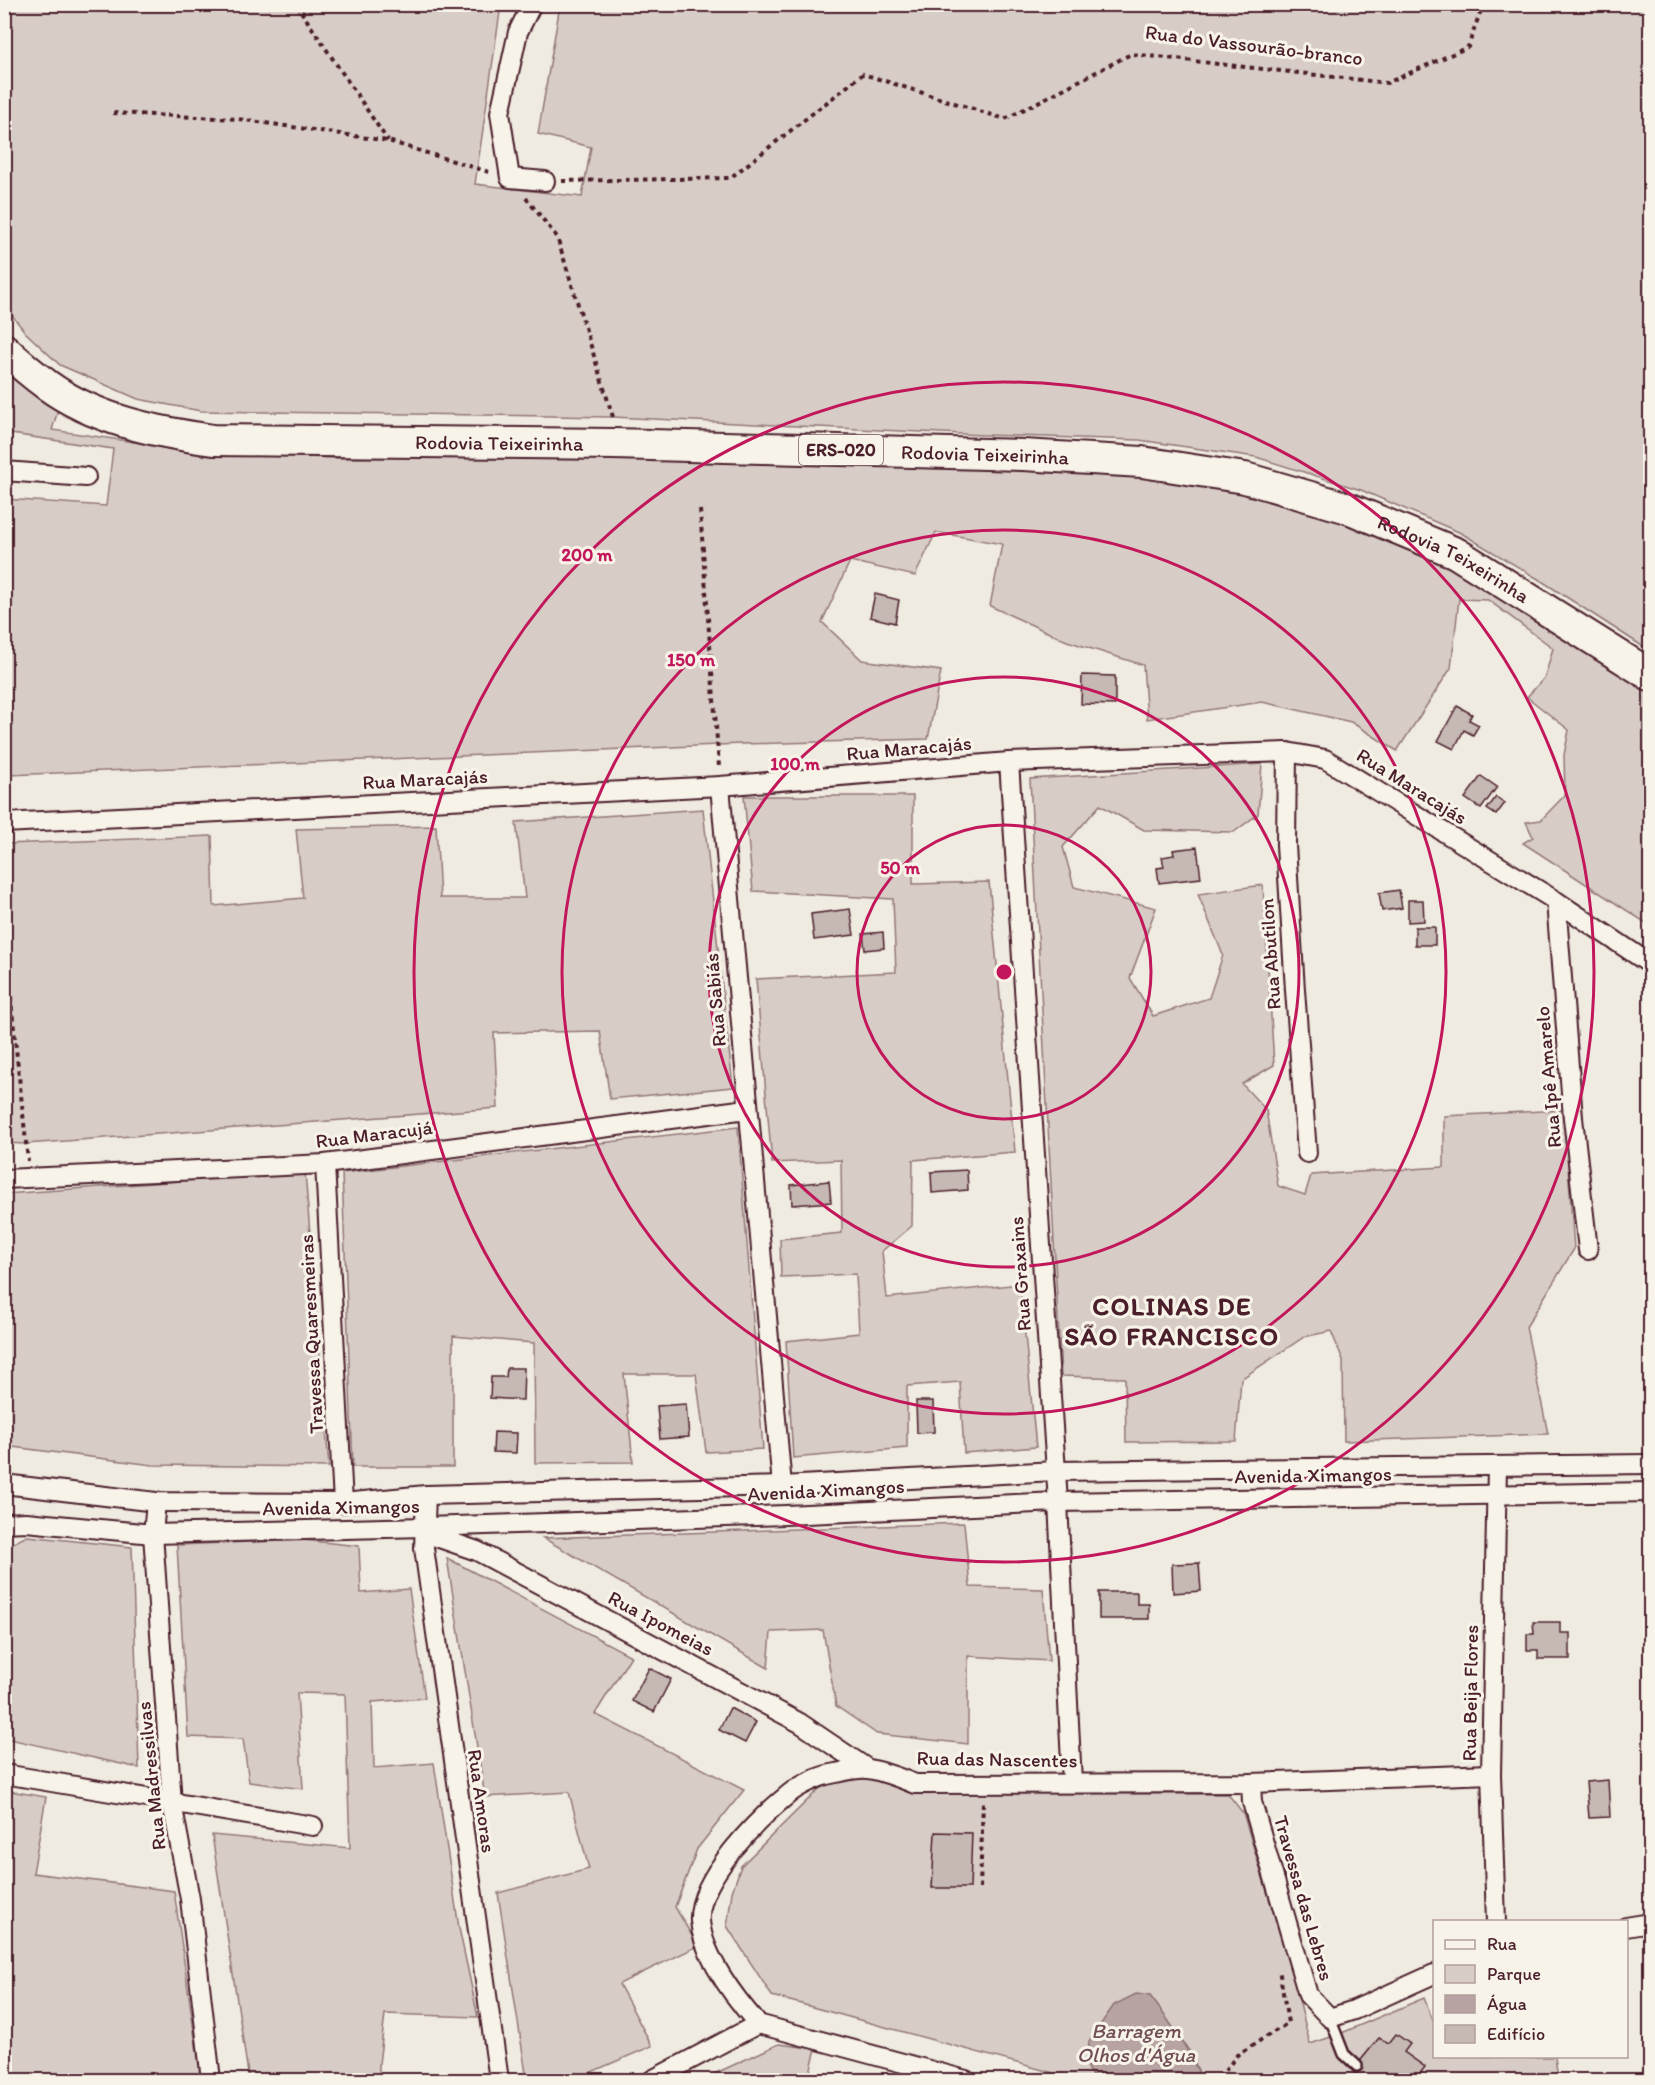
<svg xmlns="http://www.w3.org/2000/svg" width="1655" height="2085" font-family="Itim,sans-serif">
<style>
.green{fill:#d8cdc6;stroke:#917678;stroke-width:1.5}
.water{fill:#b7a4a2;stroke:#8b6f72;stroke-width:1.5}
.building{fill:#c6b8b3;stroke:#4a1f2b;stroke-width:1.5}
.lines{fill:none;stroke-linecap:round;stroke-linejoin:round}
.service-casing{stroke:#4a1f2b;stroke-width:14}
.minor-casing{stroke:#4a1f2b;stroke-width:22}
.primary-casing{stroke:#4a1f2b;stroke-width:34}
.path{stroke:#4a1f2b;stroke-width:4;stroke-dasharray:4.5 4.5;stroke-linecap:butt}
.service{stroke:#f7f3e8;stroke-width:9}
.minor{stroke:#f7f3e8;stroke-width:18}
.primary{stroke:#f7f3e8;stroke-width:30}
.ring{fill:none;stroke:#c2185b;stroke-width:3}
.labels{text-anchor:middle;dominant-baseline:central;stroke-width:6;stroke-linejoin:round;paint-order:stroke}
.shield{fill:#f7f3e8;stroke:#7e5f64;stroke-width:1.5}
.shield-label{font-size:18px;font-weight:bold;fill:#4a1f2b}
.street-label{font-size:20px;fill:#4a1f2b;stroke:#f7f3e8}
.water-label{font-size:21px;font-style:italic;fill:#704e55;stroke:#f7f3e8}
.district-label{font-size:26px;font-weight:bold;letter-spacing:1.5px;fill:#4a1f2b;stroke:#f7f3e8}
.centre{fill:#c2185b;stroke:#f7f3e8;stroke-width:3}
.ring-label{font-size:18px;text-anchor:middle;font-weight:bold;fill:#c2185b;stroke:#f7f3e8;stroke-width:6;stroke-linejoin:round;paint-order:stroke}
</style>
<rect width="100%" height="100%" fill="#f0ebe0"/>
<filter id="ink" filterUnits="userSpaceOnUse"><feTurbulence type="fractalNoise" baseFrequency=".0167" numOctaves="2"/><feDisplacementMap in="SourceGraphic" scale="12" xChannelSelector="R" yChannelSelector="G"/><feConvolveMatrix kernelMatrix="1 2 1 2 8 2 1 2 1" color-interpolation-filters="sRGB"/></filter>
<g filter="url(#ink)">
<g class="green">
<path d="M5 4 501 5 475 184 582 197 591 147 538 134 560 5H1650V651L1540 580 1461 533 1361 490 1256 457 1139 440 984 435 613 417 201 411 138 399 60 365 25 332 5 306Z"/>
<path d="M5 372 58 410 52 430 161 446 192 453 334 458 611 455 1140 474 1249 490 1348 520 1453 564 1650 686V917L1646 923 1523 843 1533 837 1526 822 1541 820 1565 795 1564 755 1569 730 1527 697 1545 677 1553 648 1488 600 1459 599 1451 668 1397 751 1351 722 1262 702 1147 719 1143 665 1067 641 990 606 1002 544 936 532 915 576 850 561 822 622 862 660 941 671 928 739 741 744 9 775 4 689 5 499 106 506 113 449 5 433Z"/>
<path d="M1262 764 1258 814 1234 832 1144 830 1100 805 1063 847 1074 887 1156 908 1130 978 1153 1016 1209 998 1223 955 1198 894 1263 885 1274 1065 1242 1084 1266 1110 1278 1186 1305 1195 1311 1175 1444 1167V1116L1564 1110 1574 1249 1526 1327 1548 1434 1344 1441 1343 1360 1331 1331 1304 1337 1241 1379 1236 1441 1126 1442 1125 1378 1061 1376 1030 779Z"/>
<path d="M744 796H913V884L989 882 1015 1152 913 1160 912 1226 882 1251 887 1298 1020 1284 1036 1447 964 1453 960 1382 907 1386V1448L793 1458 786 1341 859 1333 856 1274 781 1277 780 1239 842 1233 841 1160 772 1163 756 979 896 972 893 899 753 891Z"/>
<path d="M703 809 733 1087 610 1099 600 1031 494 1033 498 1108 26 1144 5 1143V844L212 836 214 906 303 898 296 829 436 826 440 898H525L516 822Z"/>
<path d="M738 1127 763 1449 706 1452 696 1374H624L633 1462 535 1463 534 1343 453 1336V1467H353L342 1173Z"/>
<path d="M305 1172 329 1467 153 1465 5 1446V1194Z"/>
<path d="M964 1523 970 1587 1043 1589 1049 1661 968 1656V1744L877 1734 836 1706 823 1630 771 1632 768 1668 543 1538Z"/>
<path d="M27 1536 132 1547 139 1768 5 1738V1547Z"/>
<path d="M303 1540 359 1546 361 1593 409 1589 425 1698 372 1702 374 1768 434 1763 459 1928 478 2017 385 2014 379 2064V2080H249L212 1835 350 1848 345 1694 297 1693 303 1789 249 1782 243 1739 188 1737 177 1545Z"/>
<path d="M447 1558 631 1656 595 1714 744 1790 697 1849 675 1907 698 1946 619 1984 652 2046 573 2080H527L498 1893 589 1869 569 1792 485 1797Z"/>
<path d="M866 1777 913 1793 1228 1794 1243 1813 1294 1980 1310 2044 1337 2035 1424 1998 1434 2023V2056L1555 2057 1558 2080H1194L1201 2077 1190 2052 1150 1996 1094 2079 1098 2080H1079L772 1996 727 1926 732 1892 741 1866 822 1786Z"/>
<path d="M4 1790 46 1797 33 1873 174 1891 201 2080H5Z"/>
<path d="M779 2044 816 2049 808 2080H701Z"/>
</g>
<path class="water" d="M1136 1994 1150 1996C1170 2022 1188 2047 1201 2078L1194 2080 1094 2079 1087 2068 1089 2041 1114 2005Z"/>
<g class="building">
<path d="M875 594 899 600 895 623 870 617Z"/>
<path d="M1082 675 1115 676V705L1081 704Z"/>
<path d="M1457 706 1472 714 1469 720 1479 725 1473 735 1464 730 1454 749 1438 741Z"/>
<path d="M1481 776 1497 787 1481 809 1465 798Z"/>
<path d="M1496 797 1505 803 1496 815 1487 809Z"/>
<path d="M1197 847 1201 878 1159 883 1157 868 1164 867 1162 857 1174 855 1173 850Z"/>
<path d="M1399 890 1402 908 1382 911 1379 893Z"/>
<path d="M1408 900H1423L1424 921 1408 922Z"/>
<path d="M850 909 854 935 814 940 811 914Z"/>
<rect x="1415" y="927" width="20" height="18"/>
<path d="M883 932 884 948 865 950 863 934Z"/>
<path d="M967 1170 968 1190 932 1193 931 1172Z"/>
<path d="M829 1181 831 1202 792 1205 791 1185Z"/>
<path d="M507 1368H524L523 1400 490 1398 491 1377H506Z"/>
<path d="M916 1401H933L934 1432 917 1433Z"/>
<path d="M686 1404 689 1437 660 1439 657 1406Z"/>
<path d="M494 1432 517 1433 516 1453 493 1452Z"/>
<path d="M1199 1563 1201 1591 1173 1593 1172 1564Z"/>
<path d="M1099 1592H1137V1604H1149V1619H1099Z"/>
<path d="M1533 1622H1560V1633H1570V1659H1538V1650H1527V1634H1534Z"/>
<path d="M649 1668 671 1679 654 1712 632 1701Z"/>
<path d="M730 1708 756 1722 745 1743 719 1730Z"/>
<path d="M1608 1780 1610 1817 1589 1818 1586 1782Z"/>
<path d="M935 1832 972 1833 970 1888H932Z"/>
<path d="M1396 2034 1410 2044 1404 2052 1425 2067 1415 2080H1359L1361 2078 1352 2071 1379 2038 1389 2043Z"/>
</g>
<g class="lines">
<defs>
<path id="service" d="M1330 2018 1344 2054 1357 2066"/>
<g id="minor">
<path d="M532 4 518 32 500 113 510 178 545 181"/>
<path d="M4 471 86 477"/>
<path d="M1287 752 1286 845 1295 990 1307 1153"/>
<path d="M1009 762 1058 1502 1072 1783"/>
<path d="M720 786 782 1486"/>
<path d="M4 823 720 786 1009 762 1287 752 1325 759 1556 901 1650 964"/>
<path d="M1556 901 1573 1118 1588 1250"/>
<path d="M325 1164 343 1503"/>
<path d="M4 1179 325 1164 747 1109"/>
<path d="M4 1484 156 1502 343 1503 426 1495 782 1486 1055 1471 1650 1464"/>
<path d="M426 1495 424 1548 499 2080"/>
<path d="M156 1502 153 1534 172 1803 190 1899 211 2080"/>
<path d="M4 1523 26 1522 153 1534 425 1527 786 1515 1058 1502 1650 1492"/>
<path d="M425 1533 477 1551 800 1723 868 1769"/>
<path d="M4 1774 313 1826"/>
<path d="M1251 1783 1252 1802 1308 1995 1330 2018 1354 2010 1434 1974"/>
<path d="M1496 1922 1491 1774 1497 1466"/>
<path d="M1626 1927 1650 1923"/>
<path d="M652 2080 758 2024"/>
<path d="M966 2080 758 2024C735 1998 703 1956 700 1921 697 1879 759 1818 790 1793 799 1786 819 1776 831 1774 842 1772 856 1768 867 1769 881 1770 902 1779 915 1784L1251 1783 1491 1774"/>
</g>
<g id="primary">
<path id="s1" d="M4 349C18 362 32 374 47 385 95 420 156 432 213 440L614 444 1023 455 1142 462 1245 478 1348 508 1456 553 1650 675"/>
</g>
</defs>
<use href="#service" class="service-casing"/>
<use href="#minor" class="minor-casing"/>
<use href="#primary" class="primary-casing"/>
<g class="path">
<path d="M296 4 388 141"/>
<path d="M113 113 238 119 388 141 492 173"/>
<path d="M562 181 730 178 863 74 1005 119 1131 54 1387 83 1468 47 1483 4"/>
<path d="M526 198 557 237 613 417"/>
<path d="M700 510 719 767"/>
<path d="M4 935 28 1161"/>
<path d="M980 1888 983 1802"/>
<path d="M1210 2080 1223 2074 1237 2055 1288 2023 1279 1969"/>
</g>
<use href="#service" class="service"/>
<use href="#minor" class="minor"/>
<use href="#primary" class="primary"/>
</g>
</g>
<g class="ring">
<circle cx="1004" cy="972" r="147"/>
<circle cx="1004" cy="972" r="295"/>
<circle cx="1004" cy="972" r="442"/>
<circle cx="1004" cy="972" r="590"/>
</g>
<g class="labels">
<rect class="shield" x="799" y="435" width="84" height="30" rx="4.5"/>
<g class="shield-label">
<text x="841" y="450">ERS-020</text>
</g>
<g class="street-label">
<text transform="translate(1254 45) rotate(7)">Rua do Vassourão-branco</text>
<text stroke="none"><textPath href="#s1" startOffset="519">Rodovia Teixeirinha</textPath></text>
<text stroke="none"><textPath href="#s1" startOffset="1005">Rodovia Teixeirinha</textPath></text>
<text stroke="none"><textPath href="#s1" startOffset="1491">Rodovia Teixeirinha</textPath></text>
<text transform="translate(909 748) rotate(-5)">Rua Maracajás</text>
<text transform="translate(425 779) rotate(-3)">Rua Maracajás</text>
<text transform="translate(1412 786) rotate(32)">Rua Maracajás</text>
<text transform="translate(1270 954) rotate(-94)">Rua Abutilon</text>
<text transform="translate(715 1000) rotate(-95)">Rua Sabiás</text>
<text transform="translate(1548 1077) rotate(-95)">Rua Ipê Amarelo</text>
<text transform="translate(374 1134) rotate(-7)">Rua Maracujá</text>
<text transform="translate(1020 1274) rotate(-94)">Rua Graxains</text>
<text transform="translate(311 1334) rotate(-93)">Travessa Quaresmeiras</text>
<text transform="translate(1313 1475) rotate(-1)">Avenida Ximangos</text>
<text transform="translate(826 1490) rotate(-3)">Avenida Ximangos</text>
<text transform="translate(341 1507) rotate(-1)">Avenida Ximangos</text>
<text transform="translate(661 1623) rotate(28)">Rua Ipomeias</text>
<text transform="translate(1470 1693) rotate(-89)">Rua Beija Flores</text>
<text transform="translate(997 1759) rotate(1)">Rua das Nascentes</text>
<text transform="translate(151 1776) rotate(-96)">Rua Madressilvas</text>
<text transform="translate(482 1801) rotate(82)">Rua Amoras</text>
<text transform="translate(1304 1898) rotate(74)">Travessa das Lebres</text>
</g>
<g class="water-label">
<text x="1136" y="2030">Barragem<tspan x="1136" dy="24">Olhos d'Água</tspan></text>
</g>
<g class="district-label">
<text x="1172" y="1306">COLINAS DE<tspan x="1172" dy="30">SÃO FRANCISCO</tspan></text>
</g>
</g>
<circle cx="1004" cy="972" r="9" class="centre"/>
<g class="ring-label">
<text x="587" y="561">200 m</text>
<text x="691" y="666">150 m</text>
<text x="795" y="770">100 m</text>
<text x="900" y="874">50 m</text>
</g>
<rect width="1655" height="2085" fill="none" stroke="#f7f3e8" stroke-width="24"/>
<rect x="12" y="12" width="1631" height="2061" fill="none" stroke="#4a1f2b" stroke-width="2" filter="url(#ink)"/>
<rect x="1433" y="1920" width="195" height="138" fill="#f7f3e8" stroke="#b29e9c" stroke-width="1.5"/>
<rect x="1445" y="1940" width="30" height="9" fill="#f7f3e8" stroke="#b29e9c" stroke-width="1.5"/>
<text x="1487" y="1950" font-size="18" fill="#4a1f2b">Rua</text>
<rect x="1445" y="1965" width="30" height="18" fill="#d8cdc6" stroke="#b29e9c" stroke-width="1.5"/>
<text x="1487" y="1980" font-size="18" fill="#4a1f2b">Parque</text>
<rect x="1445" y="1995" width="30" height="18" fill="#b7a4a2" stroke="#b29e9c" stroke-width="1.5"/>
<text x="1487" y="2010" font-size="18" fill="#4a1f2b">Água</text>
<rect x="1445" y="2025" width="30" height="18" fill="#c6b8b3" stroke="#b29e9c" stroke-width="1.5"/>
<text x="1487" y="2040" font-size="18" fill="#4a1f2b">Edifício</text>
</svg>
